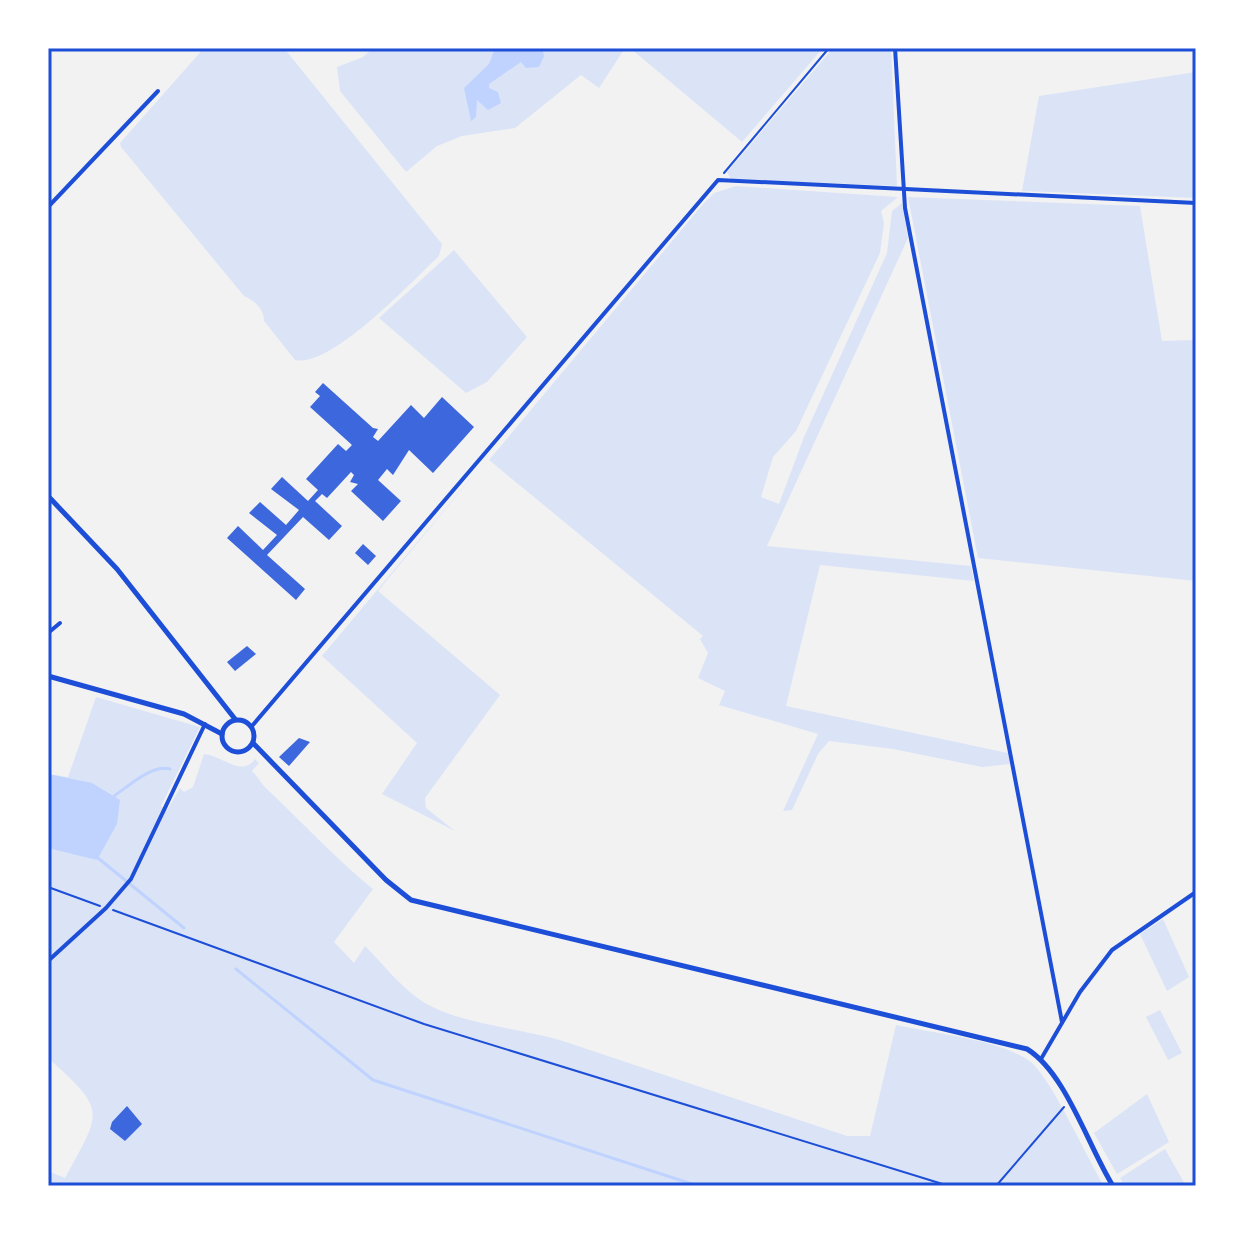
<svg xmlns="http://www.w3.org/2000/svg" width="1244" height="1234" font-family="Merriweather,serif">
<style>
.green{fill:#dbe4f7}
.water{fill:#bfd3fe}
.lines{fill:none;stroke-linecap:round;stroke-linejoin:round}
.stream{stroke:#bfd3fe;stroke-width:3}
.building{fill:#3d67dc}
.path{stroke:#1d4ed8;stroke-width:2}
.minor{stroke:#1d4ed8;stroke-width:4}
.tertiary{stroke:#1d4ed8;stroke-width:5}
.secondary{stroke:#1d4ed8;stroke-width:5}
.neatline{fill:none;stroke:#1d4ed8;stroke-width:3}
</style>
<rect width="100%" height="100%" fill="#f2f2f2"/>
<g class="green">
<path d="M204 48H284L442 244 439 256C412 281 332 368 295 360L264 321C264 309 255 301 244 296L121 147 120 143Z"/>
<path d="M373 48H625L599 88 581 75 515 128 462 136 437 146 406 172 340 91 337 67 363 57Z"/>
<path d="M630 48H823L742 142Z"/>
<path d="M833 48H891L897 186 731 179 727 172Z"/>
<path d="M1196 72V198L1022 191 1039 96Z"/>
<path d="M736 186 898 197 881 211 884 223 880 253 796 431 773 457 761 497 779 504 804 437 887 253 892 211 902 203 908 238 767 546 971 566 974 581 820 565 786 706 1008 753 1010 764 982 767 893 749 829 741 818 754 792 810 783 811 818 734 719 705 725 691 698 678 708 653 700 639 703 636 489 460 703 204 714 193Z"/>
<path d="M908 197 1140 206 1162 341 1196 340V581L978 558Z"/>
<path d="M454 250 527 337 487 382 466 393 379 318Z"/>
<path d="M487 459 378 591 500 695 425 798 426 808 455 831 382 794 417 743 322 656Z"/>
<path d="M96 697 200 727 161 806 167 810 180 788 184 792 193 787 204 754C222 755 241 778 255 759L259 763 252 771C258 776 261 784 268 790 303 823 336 859 373 889L334 942 354 963 365 946C382 963 399 985 419 999 452 1023 520 1028 563 1041L847 1136H870L896 1025C931 1033 1005 1040 1032 1063 1054 1084 1086 1156 1104 1186H48V1171L65 1178C102 1110 107 1111 48 1058V774L68 777Z"/>
<path d="M1163 919 1189 977 1167 991 1140 934Z"/>
<path d="M1160 1010 1182 1053 1168 1060 1146 1017Z"/>
<path d="M1147 1094 1169 1142 1117 1174 1094 1133Z"/>
<path d="M1165 1149 1186 1186H1125L1120 1178Z"/>
</g>
<g class="water">
<path d="M495 48H542L544 56 539 67 526 68 521 62 489 84V88L498 92 501 103 488 110 477 100 476 117 471 121 464 88 489 64Z"/>
<path d="M48 774 92 783 120 800 117 824 97 860 48 848Z"/>
</g>
<g class="lines">
<g class="stream">
<path d="M114 796C129 786 152 764 170 769"/>
<path d="M98 858 184 928"/>
<path d="M236 969 373 1080 698 1186"/>
</g>
</g>
<g class="building">
<path d="M323 383 373 428 378 429 373 437 378 441 411 405 424 418 442 397 474 427 433 473 409 450 393 475 387 469 378 480 401 501 383 521 351 491 358 484 350 482 354 475 351 472 327 498 322 494 315 501 342 526 329 540 303 517 267 555 305 589 296 600 227 538 238 526 263 550 277 535 249 513 260 502 286 525 299 510 271 489 282 477 308 501 318 490 306 479 338 444 346 451 352 445 310 407 320 396 315 392Z"/>
<path d="M363 544 376 556 368 565 355 553Z"/>
<path d="M247 646 256 654 235 671 227 662Z"/>
<path d="M299 738 310 742 289 766 279 757Z"/>
<path d="M127 1106 142 1124 125 1141 110 1129 112 1122Z"/>
</g>
<g class="lines">
<g class="path">
<path d="M724 173 829 48"/>
<path d="M48 887 100 906"/>
<path d="M113 910 424 1024 949 1186"/>
<path d="M996 1186 1064 1107"/>
</g>
<g class="minor">
<path d="M895 48 905 208 1062 1022"/>
<path d="M48 207 158 91"/>
<path d="M48 633 60 623"/>
<path d="M252 726 718 180 1196 203"/>
<path d="M48 961 106 908 131 879 205 724"/>
<path d="M1041 1059 1080 992 1112 950 1196 892"/>
</g>
<path class="tertiary" d="M48 496 117 569 235 719"/>
<g class="secondary">
<path d="M48 676 184 714 222 734"/>
<circle cx="238" cy="736" r="16"/>
<path d="M253 743 386 880 411 900 1027 1049C1066 1073 1088 1146 1113 1186"/>
</g>
</g>
<rect width="1244" height="1234" fill="none" stroke="#ffffff" stroke-width="100"/>
<rect x="50" y="50" width="1144" height="1134" class="neatline"/>
</svg>
